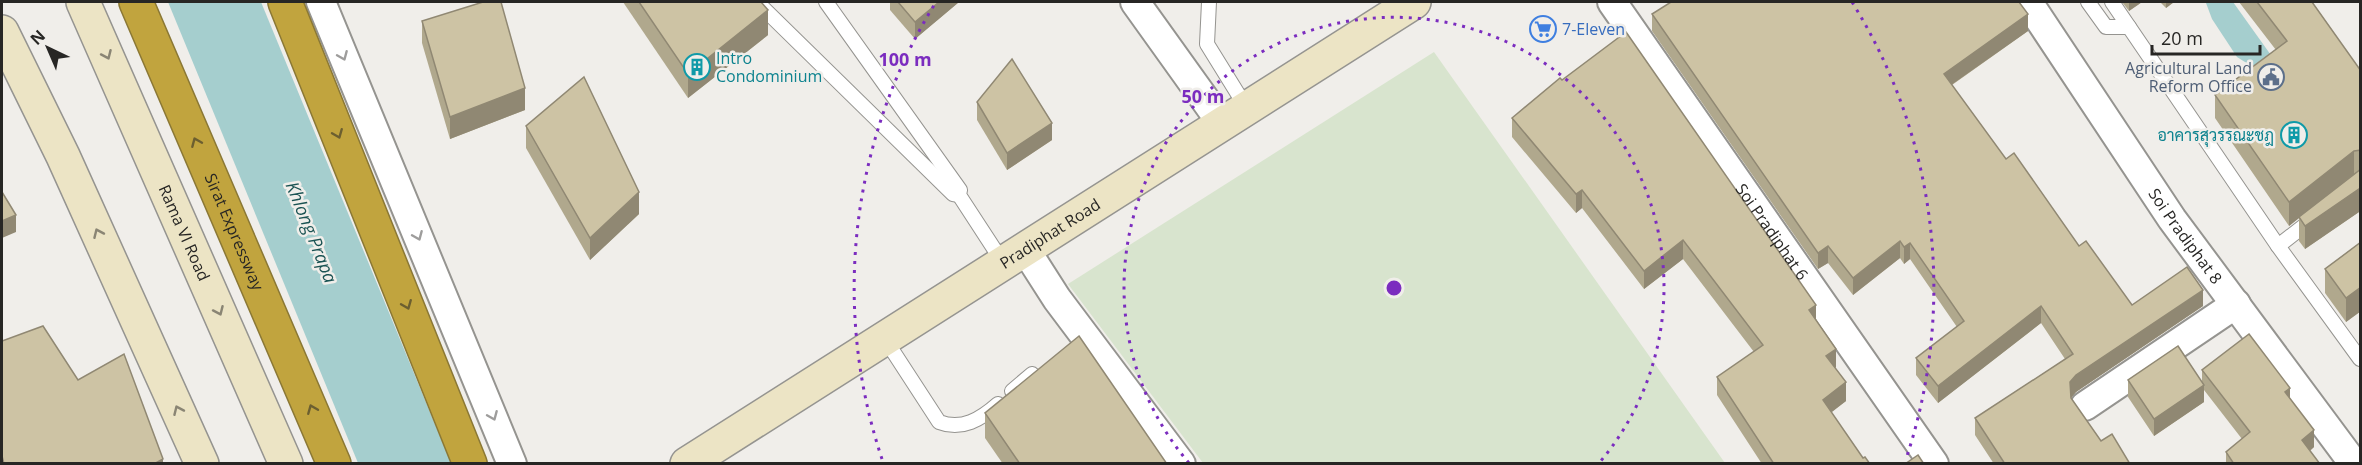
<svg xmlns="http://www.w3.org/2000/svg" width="2362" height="465" font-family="'Open Sans',Sarabun,sans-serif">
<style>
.green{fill:#d8e4ce}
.water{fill:#a5cece}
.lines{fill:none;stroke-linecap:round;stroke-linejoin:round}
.service-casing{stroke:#959490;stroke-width:16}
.minor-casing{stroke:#959490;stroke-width:32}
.secondary-casing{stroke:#959490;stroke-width:36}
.motorway-casing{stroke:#8b7835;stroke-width:36}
.service{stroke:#fff;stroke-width:14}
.minor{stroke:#fff;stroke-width:28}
.secondary{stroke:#ece4c5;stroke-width:33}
.motorway{stroke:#c1a43e;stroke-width:33}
.wall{fill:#b0a88d}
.shaded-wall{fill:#908873}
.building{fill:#cdc3a4;stroke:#908873;stroke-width:1.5}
.oneway{stroke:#8a8574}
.oneway2{stroke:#9e9d9c}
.oneway3{stroke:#6c5f30}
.ring{fill:none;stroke:#7b2cbf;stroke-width:3;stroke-dasharray:3 6}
.labels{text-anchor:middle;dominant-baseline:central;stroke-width:5;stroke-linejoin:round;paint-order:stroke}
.shop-label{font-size:16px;fill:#366cbe;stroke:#f0eeea;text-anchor:start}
.culture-label{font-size:16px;fill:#0d838f;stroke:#f0eeea;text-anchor:start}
.service-label{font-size:16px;fill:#4e5e75;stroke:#f0eeea;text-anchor:end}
.street-label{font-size:16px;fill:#272624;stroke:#f0eeea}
.water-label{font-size:18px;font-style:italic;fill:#1a5353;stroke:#f0eeea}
.centre{fill:#7b2cbf;stroke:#f0eeea;stroke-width:3}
.ring-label{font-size:18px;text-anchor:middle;font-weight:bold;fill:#7b2cbf;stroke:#f0eeea;stroke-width:5;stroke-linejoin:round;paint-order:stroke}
</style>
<rect width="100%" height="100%" fill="#f0eeea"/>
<path class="green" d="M1434 52 1725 463H1203L1068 284Z"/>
<g class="water">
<path d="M168 2H261L451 463H358Z"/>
<path d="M2209 2H2233L2273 58 2253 67 2237 57 2212 19 2206 3Z"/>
</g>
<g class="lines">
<defs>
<g id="service">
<path d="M757 2 953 194 959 195"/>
<path d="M826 2 960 190 959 195 1004 264"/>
<path d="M1209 2 1207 44 1246 107"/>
<path d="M2088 2 2106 27H2129"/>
<path d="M2112 2 2278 246 2360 359"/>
<path d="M2278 246 2314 218"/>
<path d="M885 339 939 422C962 431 981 419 998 404"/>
<path d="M1012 391 1032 374"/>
</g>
<g id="minor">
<path d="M321 2 512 464"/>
<path d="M1135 2 1221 122"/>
<path id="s1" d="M1612 2 1934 464"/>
<path id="s2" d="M2028 2 2172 219 2354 464"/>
<path d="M1025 249 1057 299 1181 464"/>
<path d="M2085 406 2236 304"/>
</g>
<g id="secondary">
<path id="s3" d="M83 2 286 464"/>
<path d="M2 32 63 156 202 464"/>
<path id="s4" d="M687 464 1414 2"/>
</g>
<g id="motorway">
<path id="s5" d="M136 2 334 464"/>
<path d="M285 2 470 464"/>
</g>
</defs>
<use href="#service" class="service-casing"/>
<use href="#minor" class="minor-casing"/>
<use href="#secondary" class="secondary-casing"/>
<use href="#motorway" class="motorway-casing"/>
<use href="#service" class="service"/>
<use href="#minor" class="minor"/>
<use href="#secondary" class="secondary"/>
<use href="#motorway" class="motorway"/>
</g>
<g class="wall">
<path d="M623 2H761L768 35 688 98Z"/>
<path d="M890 2H959L915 39 890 10Z"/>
<path d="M2122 2H2142L2129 11Z"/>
<path d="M2160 2H2174L2166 8Z"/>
<path d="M2239 2H2316L2313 3 2361 71V214L2359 212 2305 249 2299 241V218L2289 226 2215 118V95L2276 50Z"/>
<path d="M1652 14 2028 31 1952 85 2006 159 2079 246 2132 305 2203 306 2076 392 2071 398 2101 441 2130 464H1994L1975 435V418L2065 359 2041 323 1938 403 1916 375V358L1957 327 1910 259 1904 264 1900 258 1853 295 1828 263 1818 269 1652 31Z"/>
<path d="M422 21 525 110 450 139 422 43Z"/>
<path d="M977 102 1052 140 1007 170 977 120Z"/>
<path d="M1512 118 1816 319 1836 367 1835 368 1846 401 1831 412 1863 458 1870 464H1762L1717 395V377L1754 352 1683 259 1644 289 1582 208 1576 213 1512 137Z"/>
<path d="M526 126 639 214 590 260 526 148Z"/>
<path d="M2361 242V311L2346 322 2325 293V269Z"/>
<path d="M2202 370 2290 398 2314 447 2310 451 2320 464H2226V452L2242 439 2204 390V402L2154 436 2128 397V380L2202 382Z"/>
<path d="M985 413 1167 464H1003L985 438Z"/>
</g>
<g class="shaded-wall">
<path d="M939 2H959L915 39V22Z"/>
<path d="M2129 2H2142L2129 11Z"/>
<path d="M2166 2H2174L2166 8Z"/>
<path d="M768 10V35L688 98V74Z"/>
<path d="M2028 14V31L1944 90V74Z"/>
<path d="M525 88V110L450 139V117Z"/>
<path d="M1052 123V140L1007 170V153Z"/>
<path d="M2354 151V174L2289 226V202Z"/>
<path d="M2359 189V212L2305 249V226Z"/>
<path d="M1582 190V208L1576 213V194Z"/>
<path d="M639 192V214L590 260V238Z"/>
<path d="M16 215V232L2 238V221Z"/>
<path d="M1683 240V259L1644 289V271Z"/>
<path d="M1900 241V258L1853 295V278Z"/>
<path d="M1910 243V259L1904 264V247Z"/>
<path d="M1828 246V263L1818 269V253Z"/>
<path d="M2361 287V311L2346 322V298Z"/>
<path d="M2203 290V306L2076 392 2070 399V382L2076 375Z"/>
<path d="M1816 305V323L1809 310Z"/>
<path d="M2041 306V323L1938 403V386Z"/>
<path d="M1836 349V367L1826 374V356Z"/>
<path d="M1846 382V401L1823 419V400Z"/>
<path d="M2204 385V402L2154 436V419Z"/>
<path d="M2290 388V405L2285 392Z"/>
<path d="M2314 430V447L2302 457V440Z"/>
<path d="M163 459V464H154Z"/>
</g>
<g class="building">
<path d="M483 2H501L525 88 450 117 422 21Z"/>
<path d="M639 2H761L768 10 688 74Z"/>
<path d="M898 2H939L915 22Z"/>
<path d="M1671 2H2019L2028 14 1944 74 2006 159 2014 153 2079 246 2086 241 2132 305 2187 267 2203 290 2076 375 2070 382 2071 398 2101 441 2112 434 2130 464H2005L1975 418 2073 354 2041 306 1938 386 1916 358 1964 321 1910 243 1904 247 1900 241 1853 278 1828 246 1818 253 1652 14Z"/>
<path d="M2257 2H2312L2361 71V150L2354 151 2289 202 2215 95 2287 41Z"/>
<path d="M1626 32 1816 305 1809 310 1836 349 1826 356 1846 382 1823 400 1863 458 1865 457 1870 464H1774L1717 377 1763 345 1683 240 1644 271 1582 190 1576 194 1512 118 1560 78 1562 80Z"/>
<path d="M1012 59 1052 123 1007 153 977 102Z"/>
<path d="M584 77 639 192 590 238 526 126Z"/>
<path d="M2361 169V191L2359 189 2305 226 2299 217Z"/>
<path d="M2 192 16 215 2 221Z"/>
<path d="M2361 242V287L2346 298 2325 269Z"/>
<path d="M43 326 78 380 124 354 163 459 154 464H4L2 456V341Z"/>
<path d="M2249 334 2290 388 2285 392 2314 430 2302 440 2320 464H2234L2226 452 2250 432 2202 370Z"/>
<path d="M1079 336 1167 464H1020L985 413Z"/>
<path d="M2178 346 2204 385 2154 419 2128 380Z"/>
<path d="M1918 455 1924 464H1905Z"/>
</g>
<defs><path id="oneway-chevron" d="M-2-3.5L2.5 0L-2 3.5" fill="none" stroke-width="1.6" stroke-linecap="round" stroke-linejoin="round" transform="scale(1.5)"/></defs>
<g class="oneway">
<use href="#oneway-chevron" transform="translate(107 55) rotate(66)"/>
<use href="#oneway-chevron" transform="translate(98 233) rotate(-114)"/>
<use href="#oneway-chevron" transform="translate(219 311) rotate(66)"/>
<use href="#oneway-chevron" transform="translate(178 410) rotate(-114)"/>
</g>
<g class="oneway2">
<use href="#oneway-chevron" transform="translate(343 56) rotate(67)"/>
<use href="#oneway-chevron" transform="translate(418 236) rotate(67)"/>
<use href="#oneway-chevron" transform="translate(493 416) rotate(67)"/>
</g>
<g class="oneway3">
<use href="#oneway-chevron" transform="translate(338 134) rotate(68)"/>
<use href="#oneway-chevron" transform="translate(196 142) rotate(-113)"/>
<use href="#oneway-chevron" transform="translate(407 305) rotate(68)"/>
<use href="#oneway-chevron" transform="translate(312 409) rotate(-112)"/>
</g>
<g class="ring">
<path d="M1189 463A270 270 0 1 1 1599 463"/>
<path d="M882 459A540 540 0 0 1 936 2M1852 2A540 540 0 0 1 1906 459"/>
</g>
<defs>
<symbol id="supermarket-ring" viewBox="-11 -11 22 22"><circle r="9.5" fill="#f0eeea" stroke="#3f7fe0" stroke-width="1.5"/><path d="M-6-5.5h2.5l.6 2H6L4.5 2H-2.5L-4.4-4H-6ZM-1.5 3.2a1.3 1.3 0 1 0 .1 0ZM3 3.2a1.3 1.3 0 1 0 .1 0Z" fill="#3f7fe0"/></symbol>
<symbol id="building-ring" viewBox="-11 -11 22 22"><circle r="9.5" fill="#f0eeea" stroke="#0f9aa8" stroke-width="1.5"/><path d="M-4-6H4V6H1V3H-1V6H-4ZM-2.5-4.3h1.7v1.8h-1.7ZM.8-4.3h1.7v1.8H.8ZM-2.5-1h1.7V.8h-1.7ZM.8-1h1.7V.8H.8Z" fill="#0f9aa8"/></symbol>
<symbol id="civic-ring" viewBox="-11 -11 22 22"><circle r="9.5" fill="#f0eeea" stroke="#5c6f8a" stroke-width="1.5"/><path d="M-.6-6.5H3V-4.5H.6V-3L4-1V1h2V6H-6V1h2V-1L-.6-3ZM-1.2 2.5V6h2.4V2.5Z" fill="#5c6f8a"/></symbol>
</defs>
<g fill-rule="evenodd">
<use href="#supermarket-ring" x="1528" y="14" width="30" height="30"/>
<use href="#building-ring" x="682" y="52" width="30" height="30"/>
<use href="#civic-ring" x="2256" y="62" width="30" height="30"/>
<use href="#building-ring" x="2279" y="120" width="30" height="30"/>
</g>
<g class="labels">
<g class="shop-label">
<text x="1562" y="29">7-Eleven</text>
</g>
<g class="culture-label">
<text x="716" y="58">Intro<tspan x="716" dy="18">Condominium</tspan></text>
<text x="2274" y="135" text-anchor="end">อาคารสุวรรณะชฎ</text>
</g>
<g class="service-label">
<text x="2252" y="68">Agricultural Land<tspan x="2252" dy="18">Reform Office</tspan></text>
</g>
<g class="street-label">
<text stroke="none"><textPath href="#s5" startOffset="250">Sirat Expressway</textPath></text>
<text stroke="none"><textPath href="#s1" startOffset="280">Soi Pradiphat 6</textPath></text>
<text stroke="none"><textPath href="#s3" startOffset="252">Rama VI Road</textPath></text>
<text stroke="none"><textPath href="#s4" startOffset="430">Pradiphat Road</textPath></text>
<text stroke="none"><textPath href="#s2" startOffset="282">Soi Pradiphat 8</textPath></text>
</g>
<g class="water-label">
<text transform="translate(312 232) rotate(68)">Khlong Prapa</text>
</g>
</g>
<circle cx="1394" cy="288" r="9" class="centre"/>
<g class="ring-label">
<text x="905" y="66">100 m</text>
<text x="1203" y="103">50 m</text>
</g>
<rect width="2362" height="465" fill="none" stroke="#272624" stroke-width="6"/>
<g transform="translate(48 48) rotate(316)" stroke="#f0eeea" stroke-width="4.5" paint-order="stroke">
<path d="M0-4.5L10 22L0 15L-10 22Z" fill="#272624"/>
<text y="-9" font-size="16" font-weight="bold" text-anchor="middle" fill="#272624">N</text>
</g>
<path d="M2152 45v9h108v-9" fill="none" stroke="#272624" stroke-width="3"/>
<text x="2161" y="45" font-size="18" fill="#272624" stroke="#f0eeea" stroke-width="4.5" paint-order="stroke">20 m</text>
</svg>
